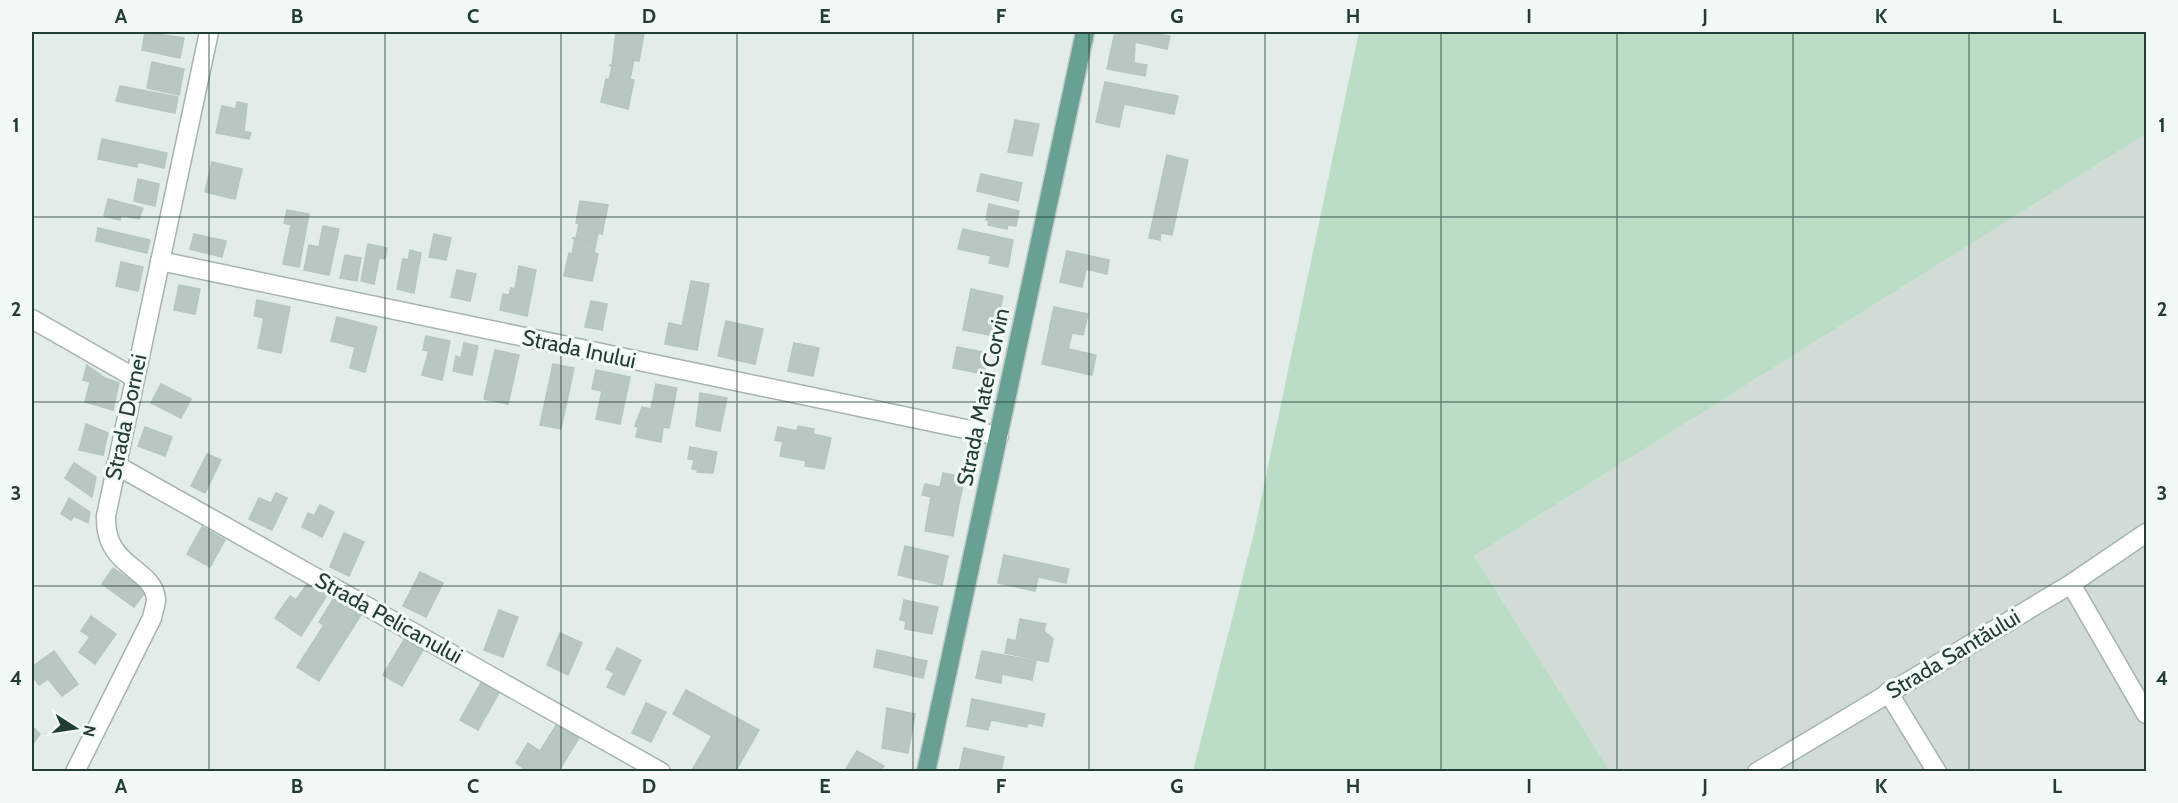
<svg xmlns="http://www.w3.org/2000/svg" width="2178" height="803" font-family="Cabin,sans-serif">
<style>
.built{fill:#d1dcd7}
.green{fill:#bcddc5}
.building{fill:#b8c7c1;stroke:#b5c6bf;stroke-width:1.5}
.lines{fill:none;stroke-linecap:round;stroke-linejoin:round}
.minor-casing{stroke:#a5b4af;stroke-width:21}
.major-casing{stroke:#c1c9c7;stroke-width:21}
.minor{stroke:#fff;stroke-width:18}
.major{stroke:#68a193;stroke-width:18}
.grid{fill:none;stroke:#223d36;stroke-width:1.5;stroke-opacity:0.55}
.labels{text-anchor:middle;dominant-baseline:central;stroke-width:6;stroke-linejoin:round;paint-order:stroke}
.street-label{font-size:22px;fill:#223d36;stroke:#f3f9f6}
.neatline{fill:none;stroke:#223d36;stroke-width:2}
.grid-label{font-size:20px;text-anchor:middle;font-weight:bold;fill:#223d36}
</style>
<rect width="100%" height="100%" fill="#e2ece8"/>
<path class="built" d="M2146 134V771H1610L1474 556Z"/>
<path class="green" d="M1359 32H2146V134L1474 556 1610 771H1193L1254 533Z"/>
<g class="building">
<path d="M145 32 184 38 180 58 142 50Z"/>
<path d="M616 32 644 33 639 61 634 60 632 69 609 65H612Z"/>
<path d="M1115 32H1147L1170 36 1167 49 1135 42 1134 63 1147 65 1145 76 1107 69Z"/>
<path d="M152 62 184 69 179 95 147 88Z"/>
<path d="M609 65 632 69 630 79 634 80 628 109 601 102 606 79 609 80 612 67Z"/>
<path d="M1105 82 1178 96 1174 114 1124 104 1119 127 1096 122Z"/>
<path d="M120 86 178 97 175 113 116 101Z"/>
<path d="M237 102 247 104 244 131 251 133 249 139 216 133 222 106 236 109Z"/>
<path d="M1015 120 1039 124 1032 156 1008 152Z"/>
<path d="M102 139 167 153 164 168 138 162 137 167 98 159Z"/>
<path d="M1167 155 1188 160 1172 235 1161 233 1160 240 1149 238Z"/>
<path d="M212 162 242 169 235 199 205 192Z"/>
<path d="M981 174 1022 183 1018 201 977 191Z"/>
<path d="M138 179 159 184 155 206 134 201Z"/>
<path d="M108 199 143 208 139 219 121 215 120 220 104 216Z"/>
<path d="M580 201 608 205 602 234 598 233 596 243 572 238H576L579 224 576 223Z"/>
<path d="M989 204 1019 211 1016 226 1008 225 1007 229 988 225 989 220H986Z"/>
<path d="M287 210 309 214 299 267 283 264 291 225 284 223Z"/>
<path d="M323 226 339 229 329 275 304 270 309 245 319 247Z"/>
<path d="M98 228 150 240 147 253 96 241Z"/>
<path d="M963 229 1013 240 1008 267 989 263 991 256 958 249Z"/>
<path d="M194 234 226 241 222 257 190 249Z"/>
<path d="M434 234 451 238 446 260 429 257Z"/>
<path d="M572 238 596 243 594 253 598 254 592 281 564 276 569 253 572 254 575 239Z"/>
<path d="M368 244 387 248 385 259 379 258 374 284 361 281Z"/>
<path d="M410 250 421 253 414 293 397 289 403 259 408 260Z"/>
<path d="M1067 251 1109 260 1107 274 1086 269 1082 287 1060 282Z"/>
<path d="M345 255 361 258 357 281 340 278Z"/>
<path d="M121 262 143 267 138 291 116 286Z"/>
<path d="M519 266 536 270 527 316 500 310 503 294 509 295 511 288 515 289Z"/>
<path d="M457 270 476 274 470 301 451 297Z"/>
<path d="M691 281 709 284 697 350 665 344 669 323 682 326Z"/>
<path d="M179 285 200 289 195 314 174 310Z"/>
<path d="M971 289 1003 296 994 336 963 330Z"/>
<path d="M257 300 290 307 281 353 258 348 264 318 254 316Z"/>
<path d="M591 301 607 304 602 330 585 327Z"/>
<path d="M1054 307 1088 314 1083 335 1072 333 1068 349 1096 355 1092 375 1042 364Z"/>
<path d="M337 317 377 327 365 372 350 368 355 347 331 341Z"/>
<path d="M726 321 763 329 755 364 718 356Z"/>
<path d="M426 336 450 341 442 380 422 375 429 351 423 350Z"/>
<path d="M464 343 478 346 472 375 453 371 456 356 461 358Z"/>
<path d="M794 343 819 348 813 376 788 371Z"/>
<path d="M957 347 988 353 984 374 953 368Z"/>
<path d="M495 350 519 355 508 404 484 399Z"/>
<path d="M553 364 574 368 561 429 540 425Z"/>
<path d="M87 365 105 378 119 383 113 410 85 402 90 382 83 380Z"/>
<path d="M596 370 630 377 620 424 596 419 602 391 592 389Z"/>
<path d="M161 384 191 399 181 418 151 403Z"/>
<path d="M656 384 677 388 669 428 663 427 661 442 636 437 638 427 635 426 642 407 651 409Z"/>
<path d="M700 393 727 398 720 431 696 426Z"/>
<path d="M86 424 108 433 103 455 79 450Z"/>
<path d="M798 426 814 429 813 434 831 438 824 469 805 466 806 461 780 456 783 442 775 440 778 427 797 431Z"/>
<path d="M145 427 172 437 165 456 138 446Z"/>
<path d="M690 447 717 452 713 473 697 472 698 470 692 469 694 460 688 459Z"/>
<path d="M207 454 221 460 205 493 191 486Z"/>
<path d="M74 463 96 477 92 497 65 478Z"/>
<path d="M943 473 965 477 959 503 922 495 925 484 940 487Z"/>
<path d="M276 493 287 498 272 530 249 519 259 498 271 503Z"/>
<path d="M931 497 959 503 953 536 925 531Z"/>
<path d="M69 498 90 512 88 523 74 516 71 520 61 514Z"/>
<path d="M320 505 334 512 322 537 302 527 308 513 314 516Z"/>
<path d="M202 527 225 540 210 567 187 554Z"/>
<path d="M344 533 364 542 349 576 330 567Z"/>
<path d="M905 546 948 556 942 585 898 575Z"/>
<path d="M1004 555 1069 569 1066 583 1038 577 1035 591 998 583Z"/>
<path d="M113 568 146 591 134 607 102 584Z"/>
<path d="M420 572 443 583 426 617 403 606Z"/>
<path d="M307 584 326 597 301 636 275 618 290 596 296 600Z"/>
<path d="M334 598 361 615 319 681 297 667 324 625 319 622Z"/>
<path d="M904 600 938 607 932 634 905 629 906 621 900 620Z"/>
<path d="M499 610 518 617 503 657 484 650Z"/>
<path d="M91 616 116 634 95 664 79 652 90 637 81 631Z"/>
<path d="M1020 619 1046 624 1044 631 1053 639 1048 662 1005 653 1008 639 1016 641Z"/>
<path d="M560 633 582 643 568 675 547 665Z"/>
<path d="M405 638 423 650 402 686 383 675Z"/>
<path d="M617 648 641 660 624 695 607 687 614 673 606 669Z"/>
<path d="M877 650 927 661 923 678 874 667Z"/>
<path d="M54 651 78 684 62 696 48 679 39 685 32 675V667Z"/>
<path d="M982 651 1036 661 1032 680 1002 674 1001 683 976 678Z"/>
<path d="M482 681 500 691 478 730 460 720Z"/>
<path d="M686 690 759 730 735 772 692 770 712 736 673 714Z"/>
<path d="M972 699 1045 714 1042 726 1028 723 1027 727 991 720 988 730 967 726Z"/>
<path d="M646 703 666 712 651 742 632 733Z"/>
<path d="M887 708 915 714 908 753 882 748Z"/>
<path d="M557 724 579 738 558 772H529L516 763 528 743 540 751Z"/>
<path d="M32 726 40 734 32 745Z"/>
<path d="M964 748 1004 757 1001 772H959Z"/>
<path d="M857 751 884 766 880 772H844Z"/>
</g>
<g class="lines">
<defs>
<g id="minor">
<path d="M160 261 999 436"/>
<path d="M32 319 135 378"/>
<path d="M116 465 661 772"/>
<path d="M2071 584 2146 714"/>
<path d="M1888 692 1937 772"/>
<path d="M75 772 152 618C153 612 156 605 156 599 153 567 104 568 106 516L209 32"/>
<path d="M1757 772 2071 584 2146 533"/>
</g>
<path id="major" d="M926 772 1085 32"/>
</defs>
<use href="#minor" class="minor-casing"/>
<use href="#major" class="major-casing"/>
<use href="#minor" class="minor"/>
<use href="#major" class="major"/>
</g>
<path class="grid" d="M209 32V772M385 32V772M561 32V772M737 32V772M913 32V772M1089 32V772M1265 32V772M1441 32V772M1617 32V772M1793 32V772M1969 32V772M32 217H2146M32 402H2146M32 586H2146"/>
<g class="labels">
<g class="street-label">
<text transform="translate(579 349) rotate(12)">Strada Inului</text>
<text transform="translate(983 397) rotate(-78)">Strada Matei Corvin</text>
<text transform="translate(126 417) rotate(-78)">Strada Dornei</text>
<text transform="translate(389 618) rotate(29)">Strada Pelicanului</text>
<text transform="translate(1953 654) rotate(-31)">Strada Santăului</text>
</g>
</g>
<rect width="2178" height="803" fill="none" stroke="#f3f9f6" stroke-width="66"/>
<g transform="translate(75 728) rotate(102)" stroke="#f3f9f6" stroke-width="4.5" paint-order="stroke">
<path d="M0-4.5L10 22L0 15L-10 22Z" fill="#223d36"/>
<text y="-9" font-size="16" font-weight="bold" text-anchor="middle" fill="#223d36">N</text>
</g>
<rect x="33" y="33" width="2112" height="737" class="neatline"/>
<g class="grid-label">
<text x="121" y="23">A</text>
<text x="297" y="23">B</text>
<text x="473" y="23">C</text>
<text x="649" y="23">D</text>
<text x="825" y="23">E</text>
<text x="1001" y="23">F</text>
<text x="1177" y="23">G</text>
<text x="1353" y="23">H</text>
<text x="1529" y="23">I</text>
<text x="1705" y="23">J</text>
<text x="1881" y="23">K</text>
<text x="2057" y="23">L</text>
<text x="16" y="132">1</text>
<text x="2162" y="132">1</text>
<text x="16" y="316">2</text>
<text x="2162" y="316">2</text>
<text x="16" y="500">3</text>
<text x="2162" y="500">3</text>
<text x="16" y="685">4</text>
<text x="2162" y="685">4</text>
<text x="121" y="793">A</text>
<text x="297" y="793">B</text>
<text x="473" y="793">C</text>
<text x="649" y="793">D</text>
<text x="825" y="793">E</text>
<text x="1001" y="793">F</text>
<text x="1177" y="793">G</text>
<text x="1353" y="793">H</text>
<text x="1529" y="793">I</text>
<text x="1705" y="793">J</text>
<text x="1881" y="793">K</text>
<text x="2057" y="793">L</text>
</g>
</svg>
